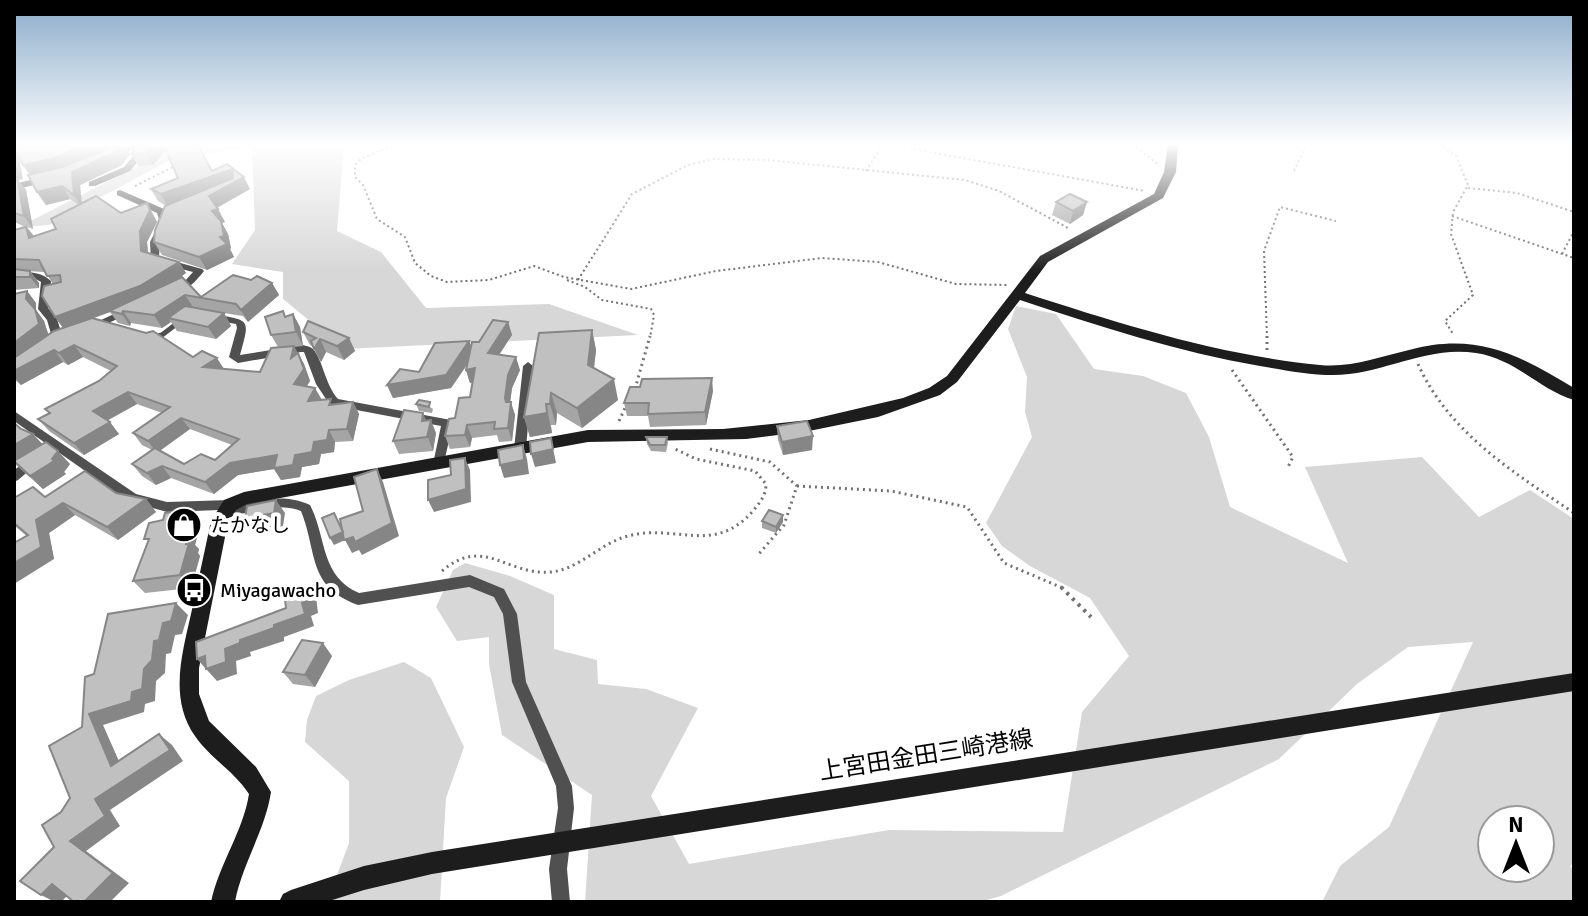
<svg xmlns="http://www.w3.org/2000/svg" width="1588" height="916" font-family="Signika,'Noto Sans JP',sans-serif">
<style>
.green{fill:#d7d7d7;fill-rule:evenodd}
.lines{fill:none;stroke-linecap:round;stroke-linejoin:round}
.river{fill:#9e9e9e;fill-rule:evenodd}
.path-far2{stroke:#727272;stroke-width:2;stroke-dasharray:2 3;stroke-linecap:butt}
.path-far1{stroke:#727272;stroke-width:3;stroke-dasharray:2 4;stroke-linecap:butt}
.path{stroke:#727272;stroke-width:4;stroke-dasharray:3 5;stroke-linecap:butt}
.lane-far1{stroke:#505050;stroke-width:5}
.lane{stroke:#505050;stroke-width:6}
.street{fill:#505050;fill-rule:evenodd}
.secondary{fill:#1d1d1d;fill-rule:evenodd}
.wall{fill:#a5a5a5;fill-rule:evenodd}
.shaded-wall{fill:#868686}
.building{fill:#c0c0c0;stroke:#868686;stroke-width:2}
.labels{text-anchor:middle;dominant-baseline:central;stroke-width:8;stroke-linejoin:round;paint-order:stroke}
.poi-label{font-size:20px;fill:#000;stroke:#fff;text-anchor:start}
.near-street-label{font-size:24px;fill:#000;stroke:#fff}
</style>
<rect width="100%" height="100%" fill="#fff"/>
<g class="green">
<path d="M166 144H344L337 231 381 252 426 308 549 304 638 335 344 349 283 299V272L232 264 255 230 252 147 172 159 49 225 19 227 138 166Z"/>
<path d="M1016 306 1056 314 1094 369 1143 376 1186 393 1209 437 1230 507 1348 563 1305 467 1422 457 1479 517 1530 490 1574 519V864L1570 866 1574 871V902H1322L1340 866 1389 827 1473 642 1408 647 1357 684 1279 759 1001 896 979 902H585L592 795 502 735 489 664V637L457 641 436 607 453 570 465 563 510 576 554 595V649L597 660 598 684 646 689 698 708 651 796 689 864 889 830 1063 832 1082 712 1129 656 1090 598 1030 566 1002 546 986 523 1032 437 1025 412 1027 377 1008 329ZM1492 820H1540V868H1492Z"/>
<path d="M404 662 431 678 464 747 446 798 440 902H327L349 843V781L305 742 307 720 316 696 349 680Z"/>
</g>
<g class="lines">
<path class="river" d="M56 144 53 148 14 157V145Z"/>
<g class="path-far2">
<path d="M397 144 362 158 355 165V177L363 185 377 219 405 237 415 263 431 276 447 282 489 280 534 266 564 277 631 289 716 271 822 258 878 262 956 284 1007 285"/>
<path d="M885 144 1145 191"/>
<path d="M1132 144 1158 164"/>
<path d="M1439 144 1456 156 1468 185 1453 212 1451 234 1473 295 1445 321 1453 334"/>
<path d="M866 171 883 144"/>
<path d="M1294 171 1307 144"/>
<path d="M135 186 173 167"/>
<path d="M1468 188 1517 193 1574 212"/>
<path d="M1452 216 1574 258"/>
<path d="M1562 254 1574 231"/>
<path d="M567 280 585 287 602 300 651 309 654 315 650 338"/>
<path d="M578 280 632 194 688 165 714 159 767 160 965 180 999 191 1070 229"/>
<path d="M1267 338 1264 251 1280 207 1336 221"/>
</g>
<g class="path-far1">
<path d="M1267 336V351"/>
<path d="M1418 364C1449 433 1513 472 1574 513"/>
<path d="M1232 370 1293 457 1287 469"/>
<path d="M635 389 650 336"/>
<path d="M619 421 626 406"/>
<path d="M710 449 770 462 797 486 784 525 757 556"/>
<path d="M797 486 891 491 967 507 1004 563 1065 589"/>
<path d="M442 571C484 535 507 576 551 572 580 569 600 543 628 536 677 523 713 556 753 511 760 502 766 496 766 484L755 471 696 459 673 448"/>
</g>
<g class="path">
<path d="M1061 587 1091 617"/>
<path d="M14 621V645"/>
</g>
<path class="lane-far1" d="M158 338 179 322"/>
<path class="lane" d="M156 339 160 336"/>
<g class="street">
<path d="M134 144H145L115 157 108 155Z"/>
<path d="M140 148 147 150 130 171 95 186H89V182L124 167Z"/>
<path d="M46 176 49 177V181L14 190V184Z"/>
<path d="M120 190 164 209 170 222 160 242 159 257 202 269 204 271C196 281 186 293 172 292V288L185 281 193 272 151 261 150 242 160 222 157 213 117 195V191Z"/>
<path d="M14 272C29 272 40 271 51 281L48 308 57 319 63 338 51 345 46 342 52 337 47 320 38 309 41 282 34 278H14Z"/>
<path d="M129 307 134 310 133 312 95 329 91 330 86 327Z"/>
<path d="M213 314C251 321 250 318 240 355L302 345C307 346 310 346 314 350 324 364 325 384 338 399L451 420 453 423 443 467H435L433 464 441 426 330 405 316 384 304 352H301L238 363 229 357 237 328 236 324 209 319 208 317Z"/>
<path d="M528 362 533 366 526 449 520 453 514 449 523 366Z"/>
<path d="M14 411 136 494 167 502 230 500 234 502 236 506C262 499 285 494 310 505 327 538 320 576 359 593L470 575 504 589 517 614 526 682 572 786 574 808 567 869 570 902H552L549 869 558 808 556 786 512 682 503 614 494 597 469 587 358 605C307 586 318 554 301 511 277 501 248 513 224 518L220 516 218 513 219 510 167 512 128 501 14 421Z"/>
<path d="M33 457 37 458 39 461 37 464 18 480 14 482V470Z"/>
</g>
<g class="secondary">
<path d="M1168 144H1178L1176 172 1163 198 1048 262 1025 293C1121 324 1218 355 1320 365 1351 368 1379 357 1409 350 1476 332 1518 354 1574 388V400C1540 390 1516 359 1476 353 1426 345 1382 375 1333 375 1309 375 1284 370 1260 366 1178 352 1098 326 1020 300L957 382 940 395 878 417 809 431 746 439 588 442 247 504 236 510 228 522 199 668V694L209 721 256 767 271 792C265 831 242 864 235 902H211C219 864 243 832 249 794 234 771 210 758 195 736 167 696 184 648 193 605 199 577 205 549 211 521L224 500 244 492 588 430 723 429 809 420 903 398 929 388 947 376 1040 256 1154 194 1164 172Z"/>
<path d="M1574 673V691L432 874 364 890 326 902H279L283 894 291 890 364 866 432 852Z"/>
</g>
</g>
<g class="wall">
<path d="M20 144H126L125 145 130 154 122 165 80 185 82 204 121 213 147 203 157 222 147 242 148 253 179 262 186 273 179 278 201 297 251 280 272 283 279 295 248 322 243 316 192 308 224 313 231 326 216 339 177 331 171 322 162 328 131 323 130 326 118 323 110 312 93 318 224 369 260 372 278 347 271 335 286 316 293 314 300 327 303 346 294 347 304 364 310 381 306 386 322 400 334 405 353 402 359 414 353 441 335 442 334 452 321 454 319 464 302 467 300 477 281 480 274 469 238 475 214 494 171 478 156 485 142 476 132 464 152 450 142 445 133 433 162 413 137 404 107 421 119 434 84 455 49 431 38 419 49 413 45 409 99 381 111 371 83 357 68 365 63 362 21 385 14 379V294L27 291 36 303V310L44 321 48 335 63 328 55 317 53 284 45 272 26 271H30L39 283V288L14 290V230L26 227 14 222V151L23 179 18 180 26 190 33 229 27 227 34 236 56 229 79 205 70 199 46 205 37 192 30 175ZM190 429 232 445 215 460 184 464 160 450Z"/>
<path d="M197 144 212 171 250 189 217 208 225 222 222 223 228 234 231 248 230 249 234 257 207 270 162 255 154 242 166 206 158 201 151 189 178 178 166 150 153 165 138 166 131 154Z"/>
<path d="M1056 202H1087L1083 215 1070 224 1052 215Z"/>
<path d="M508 322 512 335 499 354 520 370 512 388 510 402 515 415 512 441 499 442 497 435 472 438 470 447 450 449 445 436 455 418 470 397 473 382 470 383 466 370 467 365 451 388 393 398 387 385 419 372 469 341 471 346 479 342Z"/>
<path d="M592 330 596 350 594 368 618 400 582 428 557 413 556 425H551L552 433 530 437 524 417Z"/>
<path d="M303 332 349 338 355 351 344 360 326 352 321 362 313 346 310 345Z"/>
<path d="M713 391 706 425 650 427 648 416H627L624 403Z"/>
<path d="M419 400 433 409 432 413 419 411 416 404Z"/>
<path d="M426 420 436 433 433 451 399 454 393 441Z"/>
<path d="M777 426 812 450 783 455 778 440Z"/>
<path d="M21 429 33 434 42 444 70 464 64 472 66 474 43 489 14 463Z"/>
<path d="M646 437H667L668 443 666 452 651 451 647 444Z"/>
<path d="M116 493 146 499 156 512 118 540 75 515 49 533 54 559 16 527 14 529V498Z"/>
<path d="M783 515V522L776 533 762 528V521Z"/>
<path d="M201 522 195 545 199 549 198 553 200 556 191 588 145 593 133 581Z"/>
<path d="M332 656 315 687 293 684 283 672Z"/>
</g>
<g class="shaded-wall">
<path d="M89 144H126L125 145 130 154 122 165 80 185 82 207 74 195 62 170 31 177 23 165Z"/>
<path d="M154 144H164L167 149 153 165 146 153Z"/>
<path d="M224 144H236L226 148Z"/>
<path d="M14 151 19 159 23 179 18 180 26 190 33 229 24 216 14 181Z"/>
<path d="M233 169 244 177 250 189 216 208 168 207 161 194Z"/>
<path d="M62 186 70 199 46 205 37 192Z"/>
<path d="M1087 202 1083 215 1070 224 1073 211Z"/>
<path d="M147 203 157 222 147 242 149 263 141 251 140 231Z"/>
<path d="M218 209 225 222 222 223 228 234 231 248 230 249 234 257 207 270 199 257 220 237 212 211Z"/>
<path d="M26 227 35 238H29Z"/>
<path d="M179 262 186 273 148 298 64 329 55 317Z"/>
<path d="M30 271 39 283V288L30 277Z"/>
<path d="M272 283 279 295 248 322 241 310Z"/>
<path d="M27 291 36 303V310L44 321 49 336 14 362V343L26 299Z"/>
<path d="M185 295 193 307 174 319 168 318 171 322 162 328 154 315Z"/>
<path d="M123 311 131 323 130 326 122 314Z"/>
<path d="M224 313 231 326 216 339 208 327Z"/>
<path d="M293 314 300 327 303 346 296 332Z"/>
<path d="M508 322 512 335 492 366 488 353Z"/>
<path d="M592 330 596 350 592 385 588 365Z"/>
<path d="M349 338 355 351 344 360 337 346Z"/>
<path d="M320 339 326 352 321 362 314 349Z"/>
<path d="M469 341 474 354 451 388 393 398 387 385 446 375Z"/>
<path d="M74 345 83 357 68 365 59 353Z"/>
<path d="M294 346 304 364 310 381 301 396 294 384 291 358Z"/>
<path d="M54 350 63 362 21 385 14 377V371Z"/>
<path d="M516 357 520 370 512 388 509 411 511 402 515 415 512 441 508 428 505 398 508 375Z"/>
<path d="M217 358 224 369 203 367Z"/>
<path d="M475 368 480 381 470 383 466 370Z"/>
<path d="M712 378 713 391 706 425 705 412Z"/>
<path d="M614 379 618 400 582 428 577 408Z"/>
<path d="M315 388 322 400 308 401Z"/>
<path d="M128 392 137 404 102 423 93 411Z"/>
<path d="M551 393 557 413 556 425 550 404Z"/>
<path d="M353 402 359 414 353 441 347 429Z"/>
<path d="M546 404 552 433 530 437 524 417Z"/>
<path d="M423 413 429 427 431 420 436 433 433 451 422 421Z"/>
<path d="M181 418 190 429 157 453 148 441Z"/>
<path d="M110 422 119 434 84 455 74 443Z"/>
<path d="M467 425 472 438 470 447 465 435Z"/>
<path d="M329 430 335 442 334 452 321 454 319 464 302 467 300 477 281 480 274 469 238 475 214 494 205 482 230 463 277 455H295L314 442Z"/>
<path d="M33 434 44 446 14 463V465V445Z"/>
<path d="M813 436 812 450 783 455 782 442Z"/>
<path d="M551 438 556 463 535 467 531 454Z"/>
<path d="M523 445 527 459 529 474 504 478 500 465Z"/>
<path d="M58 451 70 464 64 472 66 474 43 489 30 476 52 459Z"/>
<path d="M465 458 470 470 471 502 434 512 428 500 466 489Z"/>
<path d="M162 466 171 478 156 485 147 473Z"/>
<path d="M377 469 383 482 399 536 362 555 359 550 352 553 345 540 334 545 330 538 334 513 346 539 353 537 356 541Z"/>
<path d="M146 499 156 512 118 540 107 527Z"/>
<path d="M276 500 285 513 283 526 255 532 245 518Z"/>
<path d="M63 503 75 515 49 533 54 559 14 584V563L36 520Z"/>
<path d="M191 509 201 522 195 545 199 549 198 553 200 556 191 588 180 575 183 537Z"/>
<path d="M783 515V522L776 533V527Z"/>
<path d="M307 585 316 597 318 613 311 616 314 626 284 637V641L250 652 251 656 236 661 237 674 217 681 197 659 225 649 240 640 274 625 302 603Z"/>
<path d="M176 603 188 615 182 634 175 635 171 653 166 654 165 673 156 681 155 701 145 704 144 712 103 725 126 777 111 766 89 714 132 692 144 669 154 641 163 623Z"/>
<path d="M323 643 332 656 315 687 305 675Z"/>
<path d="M159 734 172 745 183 761 110 810 120 826 86 851 129 883 110 902H84L70 841 95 799Z"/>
<path d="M52 884 69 894 61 902H55L41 895Z"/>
</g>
<g class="building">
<path d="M20 144H89L54 158 23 165 14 148V146Z"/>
<path d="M119 144H121L115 152 72 172 74 195 62 186 37 192 28 175 62 167Z"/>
<path d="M139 144H154L146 153 131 154Z"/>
<path d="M163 144H197L212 171 227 164 244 177 209 196 218 209 212 211 221 221 224 236 220 237 227 244 199 257 154 242 155 230 165 206 233 178V169L161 194 151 189 178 178Z"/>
<path d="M14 178H17L24 216 14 213Z"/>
<path d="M1070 194 1087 202 1073 211 1056 202Z"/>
<path d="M96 196 121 213 147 203 150 210 140 231 141 251 179 262 140 286 55 317 42 296 44 286 61 282 60 275 47 276 39 260 14 259V230L26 227 29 238 56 229 51 219Z"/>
<path d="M14 269 30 271V277H14Z"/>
<path d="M233 275 251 280 257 276 272 283 241 310 236 304 185 295 154 315 123 311 122 314 109 311 182 277 201 297Z"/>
<path d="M27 291 26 299 35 309 39 324 14 343V294Z"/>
<path d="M185 306 224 313 208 327 168 318Z"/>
<path d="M283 311 285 317 293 314 296 332 271 335 265 317Z"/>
<path d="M92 318 146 333 153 331 193 357 202 351 217 358 203 367 260 372 271 348 294 346 291 358 298 353 304 369 294 384 315 388 308 401 331 399 329 405 353 402 347 429 329 430 327 440 314 442 312 452 295 455 293 465 274 468 277 455 230 463 205 482 162 466 147 473 132 464 155 448 184 464 201 454 215 460 239 439 181 418 148 441 133 433 170 407 128 392 93 411 110 422 74 443 38 419 50 413 45 409 99 381 117 366 74 345 59 353 54 350 14 371V358L54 331Z"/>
<path d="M493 320 508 322 488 353 516 357 508 375 505 398 506 402H511L508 428 494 429 495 422 467 425 465 435 445 436 449 419 455 418 459 398 470 397 475 368 466 370 472 342H479Z"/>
<path d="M308 321 349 338 337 346 320 339 314 349 311 341 316 338 303 332Z"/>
<path d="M592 330 588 365 614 379 577 408 551 393 550 404H546L547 413 524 417 539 333Z"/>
<path d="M469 341 446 375 387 385 400 369 419 372 435 343Z"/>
<path d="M712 378 705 412 648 414 649 403H624L630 387H640L642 379Z"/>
<path d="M419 400 430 402 429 407 416 404Z"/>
<path d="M404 410 423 413 422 421 431 420 427 437 393 441Z"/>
<path d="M807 421 813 436 782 442 777 426Z"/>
<path d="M14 423 21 429 33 434 14 445Z"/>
<path d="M646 437H667L665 445H650Z"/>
<path d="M551 438 553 449 531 454 530 442Z"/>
<path d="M46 442 58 451 52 459 54 461 30 476 14 461Z"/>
<path d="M523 445 524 460 500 465 498 450Z"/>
<path d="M465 458 466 489 428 500V480L451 475 450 460Z"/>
<path d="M377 469 392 523 355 542 353 537 344 540 340 519 363 511 354 477Z"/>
<path d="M85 471 116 493 146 499 107 527 63 503 36 520 41 547 14 563V543L28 535 14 523V498L33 487 45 497Z"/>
<path d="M276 500 274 513 245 518 247 506Z"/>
<path d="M191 509 183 537 188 536 186 544 189 543 180 575 133 581 149 539H144L149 523 163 520 165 513Z"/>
<path d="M769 510 783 515 776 527 762 521Z"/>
<path d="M334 513 343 532 330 538 322 518Z"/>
<path d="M307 585 309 600 302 603 305 614 274 625V628L240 640V643L225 649 226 662 206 669 205 656 197 659 196 642 286 608 284 592Z"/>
<path d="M176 603 171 621 163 623 159 640 154 641 152 660 144 669 142 689 132 692 131 701 89 714 111 766 159 734 170 750 95 799 105 816 70 841 113 873 84 902H74L52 884 41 895 20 881 54 847 42 825 61 812 70 798 49 746 82 727 85 677 94 674 108 614Z"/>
<path d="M302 640 323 643 305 675 283 672Z"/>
</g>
<linearGradient id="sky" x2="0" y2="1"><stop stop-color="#8aabca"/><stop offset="0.53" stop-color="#fff"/><stop offset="1" stop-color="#fff" stop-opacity="0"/></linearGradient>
<rect width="1588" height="272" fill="url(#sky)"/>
<defs>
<symbol id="shop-disc" viewBox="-11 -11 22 22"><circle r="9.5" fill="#000" stroke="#fff"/><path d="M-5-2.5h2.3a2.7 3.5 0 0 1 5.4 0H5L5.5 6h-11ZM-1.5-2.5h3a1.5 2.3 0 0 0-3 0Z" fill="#fff"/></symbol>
<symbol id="bus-disc" viewBox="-11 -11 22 22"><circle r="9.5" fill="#000" stroke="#fff"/><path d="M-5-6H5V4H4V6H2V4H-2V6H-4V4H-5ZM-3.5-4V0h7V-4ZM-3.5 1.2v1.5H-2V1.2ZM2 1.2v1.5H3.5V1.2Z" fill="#fff"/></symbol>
</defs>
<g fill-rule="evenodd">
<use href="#shop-disc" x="164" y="505" width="40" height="40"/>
<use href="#bus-disc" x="174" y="570" width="40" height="40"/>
</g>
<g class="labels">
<g class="poi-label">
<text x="210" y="525">たかなし</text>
<text x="220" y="590">Miyagawacho</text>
</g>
<g class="near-street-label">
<text transform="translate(926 755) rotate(-9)">上宮田金田三崎港線</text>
</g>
</g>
<rect width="1588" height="916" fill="none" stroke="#000000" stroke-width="32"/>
<g transform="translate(1516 844)"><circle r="38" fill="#ffffff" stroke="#999999" stroke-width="2"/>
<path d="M0-6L14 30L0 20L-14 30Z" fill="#000000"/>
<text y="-12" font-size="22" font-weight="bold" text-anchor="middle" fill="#000000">N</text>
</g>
</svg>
